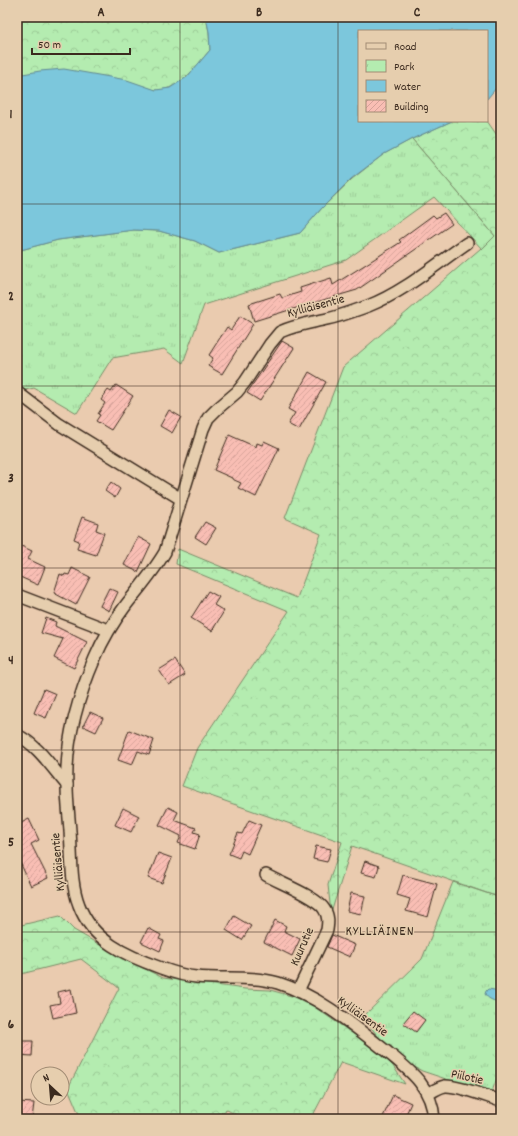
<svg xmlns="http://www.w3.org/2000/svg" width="518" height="1136" font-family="Dekko,sans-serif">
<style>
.forest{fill:url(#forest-crowns);stroke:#788b67}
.park{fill:url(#park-tufts);stroke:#788b67}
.water{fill:#7cc7dc;stroke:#628890}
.building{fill:url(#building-hatch);stroke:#3b2a1e}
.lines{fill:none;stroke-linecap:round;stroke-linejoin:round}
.street-casing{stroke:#3b2a1e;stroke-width:14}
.street{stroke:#e6ceae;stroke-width:11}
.grid{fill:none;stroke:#3b2a1e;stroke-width:1;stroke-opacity:0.55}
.labels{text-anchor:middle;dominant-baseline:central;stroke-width:3;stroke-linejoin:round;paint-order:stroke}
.street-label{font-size:13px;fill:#3b2a1e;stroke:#e6ceae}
.neighbourhood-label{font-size:14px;letter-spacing:1px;fill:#3b2a1e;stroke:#e6ceae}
.neatline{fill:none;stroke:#3b2a1e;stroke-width:1.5}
.grid-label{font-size:13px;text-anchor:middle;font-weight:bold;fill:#3b2a1e}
</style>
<defs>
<pattern id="forest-crowns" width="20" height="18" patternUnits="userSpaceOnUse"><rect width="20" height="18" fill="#b4ecb0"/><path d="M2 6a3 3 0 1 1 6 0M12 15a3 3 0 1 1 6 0" fill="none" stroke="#9ccb97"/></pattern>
<pattern id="park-tufts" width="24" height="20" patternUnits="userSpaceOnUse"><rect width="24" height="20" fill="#b4ecb0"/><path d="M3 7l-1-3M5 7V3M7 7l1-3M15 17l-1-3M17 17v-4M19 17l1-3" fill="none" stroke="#9ccb97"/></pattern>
<pattern id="building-hatch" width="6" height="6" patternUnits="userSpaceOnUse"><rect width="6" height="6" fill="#f9beb4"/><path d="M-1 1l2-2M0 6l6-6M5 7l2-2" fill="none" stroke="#d6a39a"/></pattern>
</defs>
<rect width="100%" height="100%" fill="#eacbaf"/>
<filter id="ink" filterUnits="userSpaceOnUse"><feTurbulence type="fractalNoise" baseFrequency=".025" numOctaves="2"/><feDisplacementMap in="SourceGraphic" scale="8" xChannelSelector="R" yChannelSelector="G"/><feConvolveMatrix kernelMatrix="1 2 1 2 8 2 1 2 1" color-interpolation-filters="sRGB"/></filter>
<g filter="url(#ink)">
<g class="forest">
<path d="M17 17H206L209 32 210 50C196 66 181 90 157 90 153 90 149 88 145 87L17 75Z"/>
<path d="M452 121H487L501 141V898L352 846 331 913 328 885 342 842 182 786 197 748 289 611 176 564 178 549 297 598 321 534 285 518 343 367 495 236 412 139Z"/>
<path d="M60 916 74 930 112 952 163 978 245 989 270 990 295 997 313 1006 378 1051 393 1066 405 1084 341 1062 311 1119H245L227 1110 207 1119H81L68 1088 119 988 81 959 17 975V926Z"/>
</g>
<g class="park">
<path d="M412 139 495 236 482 249 434 197 346 260 204 305 183 363 164 349 112 358 77 413 34 388 17 392V251L58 240 133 230 159 231 195 241 219 253 300 233 322 208 352 179 384 154Z"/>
<path d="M453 882 501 898V1071L500 1070 491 1094 422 1071 411 1065 380 1039 363 1017 422 959Z"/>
</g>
<g class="water">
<path d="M206 17H501V82L487 99V31H359V121H452L412 139 384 154 351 179 322 208 300 233 219 253 195 241 159 231 134 230 58 240 17 251V75L40 71 64 69 127 80 156 90 170 88 187 77 210 50 209 32Z"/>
<path d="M488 989 501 991V1002C494 1001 489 1000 485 994L486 991Z"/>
</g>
<g class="building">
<path d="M444 213 452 224 357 290 286 311 254 321 249 304 280 294 282 298 301 292 300 288 331 278 333 285 401 242 399 240 433 215 436 218Z"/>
<path d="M240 316 253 324 222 374 208 366 213 358 209 355 227 327 231 330Z"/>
<path d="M282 341 294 348 260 401 247 393Z"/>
<path d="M309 372 326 382 299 430 288 424 295 413 288 409Z"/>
<path d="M116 385 133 396 111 430 96 421 100 415 98 414 105 403 101 400 108 390 111 392Z"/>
<path d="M169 410 181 417 172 433 160 426Z"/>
<path d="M229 435 256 447 257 443 262 445 264 441 279 448 256 497 238 488 241 483 232 479V478L214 470Z"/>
<path d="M111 482 120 489 115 498 105 491Z"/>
<path d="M82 517 98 523 96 530 104 533 96 555 77 549 79 541 74 539Z"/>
<path d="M205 522 216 528 206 544 195 537Z"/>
<path d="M138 537 151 544 138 572 124 565Z"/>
<path d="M17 544 32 551 28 559 45 567 38 585 20 577 17 583Z"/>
<path d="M72 568 90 577 76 605 54 593 60 574 64 576 65 574 69 575Z"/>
<path d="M109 588 118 592 109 611 100 606Z"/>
<path d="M208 591 219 597 214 605 224 611 212 631 191 618Z"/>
<path d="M46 618 56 622 55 626 87 642 74 668 54 658 63 639 41 633Z"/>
<path d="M175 660 185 675 169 685 159 670Z"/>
<path d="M44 689 56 694 46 718 34 713Z"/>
<path d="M90 712 103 718 96 732 83 726Z"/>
<path d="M129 730 154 740 149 755 138 751 132 765 118 760Z"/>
<path d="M168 807 178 812 174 820 196 828 194 832 200 834 195 849 178 843 181 836 159 825Z"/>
<path d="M123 808 139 816 131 832 115 825Z"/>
<path d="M29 819 39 840 31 844 48 878 31 886 17 856V825Z"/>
<path d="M249 820 261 825 248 854 242 851 239 858 229 854 238 833 242 834Z"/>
<path d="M316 846 331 849 327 862 313 859Z"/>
<path d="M158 853 172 858 162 883 148 878Z"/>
<path d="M365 861 379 866 376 877 361 873Z"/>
<path d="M403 875 437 884 428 917 406 911 410 899 397 895Z"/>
<path d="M351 893 365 896 361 914 347 911Z"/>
<path d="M234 916 251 926 242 940 226 930Z"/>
<path d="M275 920 286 926 284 931 300 939 292 956 264 942Z"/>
<path d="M148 928 161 935 159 939 164 941 160 951 141 942Z"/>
<path d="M332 935 355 945 350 957 327 947Z"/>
<path d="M71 989 76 1013 53 1018 50 1005 60 1003 58 992Z"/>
<path d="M413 1011 425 1020 416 1032 403 1023Z"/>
<path d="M17 1041H33L32 1056 17 1055Z"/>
<path d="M393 1095 411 1103 404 1119H382Z"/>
<path d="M17 1102 34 1103 32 1119H17Z"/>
</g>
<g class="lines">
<defs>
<g id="street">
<path d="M17 392 59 424 181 499"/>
<path d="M17 595 108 630"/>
<path d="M17 735C38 745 52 768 67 785"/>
<path d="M266 875C280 883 317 897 324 909 329 916 328 923 327 930L298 991"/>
<path d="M428 1094C433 1091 439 1087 445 1086 458 1085 488 1097 501 1101"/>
<path d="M434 1119C432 1086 409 1070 386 1051 353 1025 319 996 278 983 251 975 224 980 196 977 184 976 172 972 161 968 127 956 92 941 79 905 70 882 72 855 70 831 69 816 67 801 67 786 65 743 78 697 95 658 103 639 114 621 126 605 140 587 154 571 165 552L203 429 208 418 217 409 237 392 245 382 270 344 280 332C295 325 310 323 327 319 341 316 354 311 368 306 404 292 435 265 467 243"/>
</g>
</defs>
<use href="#street" class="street-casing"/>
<use href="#street" class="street"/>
</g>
</g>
<path class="grid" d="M180 17V1119M338 17V1119M17 204H501M17 386H501M17 568H501M17 750H501M17 932H501"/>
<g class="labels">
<g class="street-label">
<text transform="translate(316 307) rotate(-15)">Kylliäisentie</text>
<text transform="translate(59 862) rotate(-95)">Kylliäisentie</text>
<text transform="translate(303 947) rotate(-66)">Kuurutie</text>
<text transform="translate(362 1017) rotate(36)">Kylliäisentie</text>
<text transform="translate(467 1078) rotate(12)">Piilotie</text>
</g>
<g class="neighbourhood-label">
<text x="380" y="932">KYLLIÄINEN</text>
</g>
</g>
<rect width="518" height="1136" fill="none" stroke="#e6ceae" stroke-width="44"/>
<rect x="358" y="30" width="130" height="92" fill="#e6ceae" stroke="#a28c74"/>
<rect x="366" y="43" width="20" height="6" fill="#e6ceae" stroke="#a28c74"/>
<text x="394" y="50" font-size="12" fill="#3b2a1e">Road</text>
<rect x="366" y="60" width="20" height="12" fill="url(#park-tufts)" stroke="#a28c74"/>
<text x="394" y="70" font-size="12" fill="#3b2a1e">Park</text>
<rect x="366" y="80" width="20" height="12" fill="#7cc7dc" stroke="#a28c74"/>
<text x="394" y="90" font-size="12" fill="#3b2a1e">Water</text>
<rect x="366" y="100" width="20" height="12" fill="url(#building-hatch)" stroke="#a28c74"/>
<text x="394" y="110" font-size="12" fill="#3b2a1e">Building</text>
<g transform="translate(50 1086) rotate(334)"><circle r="19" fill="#e6ceae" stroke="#a28c74"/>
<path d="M0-3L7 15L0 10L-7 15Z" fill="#3b2a1e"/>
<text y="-6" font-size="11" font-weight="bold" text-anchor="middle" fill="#3b2a1e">N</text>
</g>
<path d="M32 48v6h98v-6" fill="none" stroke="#3b2a1e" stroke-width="2"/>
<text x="38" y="48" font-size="12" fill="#3b2a1e" stroke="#e6ceae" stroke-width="3" paint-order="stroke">50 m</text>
<rect x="22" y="22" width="474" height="1092" class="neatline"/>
<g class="grid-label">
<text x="101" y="16">A</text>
<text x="259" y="16">B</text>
<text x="417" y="16">C</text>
<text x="11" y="118">1</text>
<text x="11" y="300">2</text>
<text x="11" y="482">3</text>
<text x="11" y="664">4</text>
<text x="11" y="846">5</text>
<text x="11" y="1028">6</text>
</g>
</svg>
